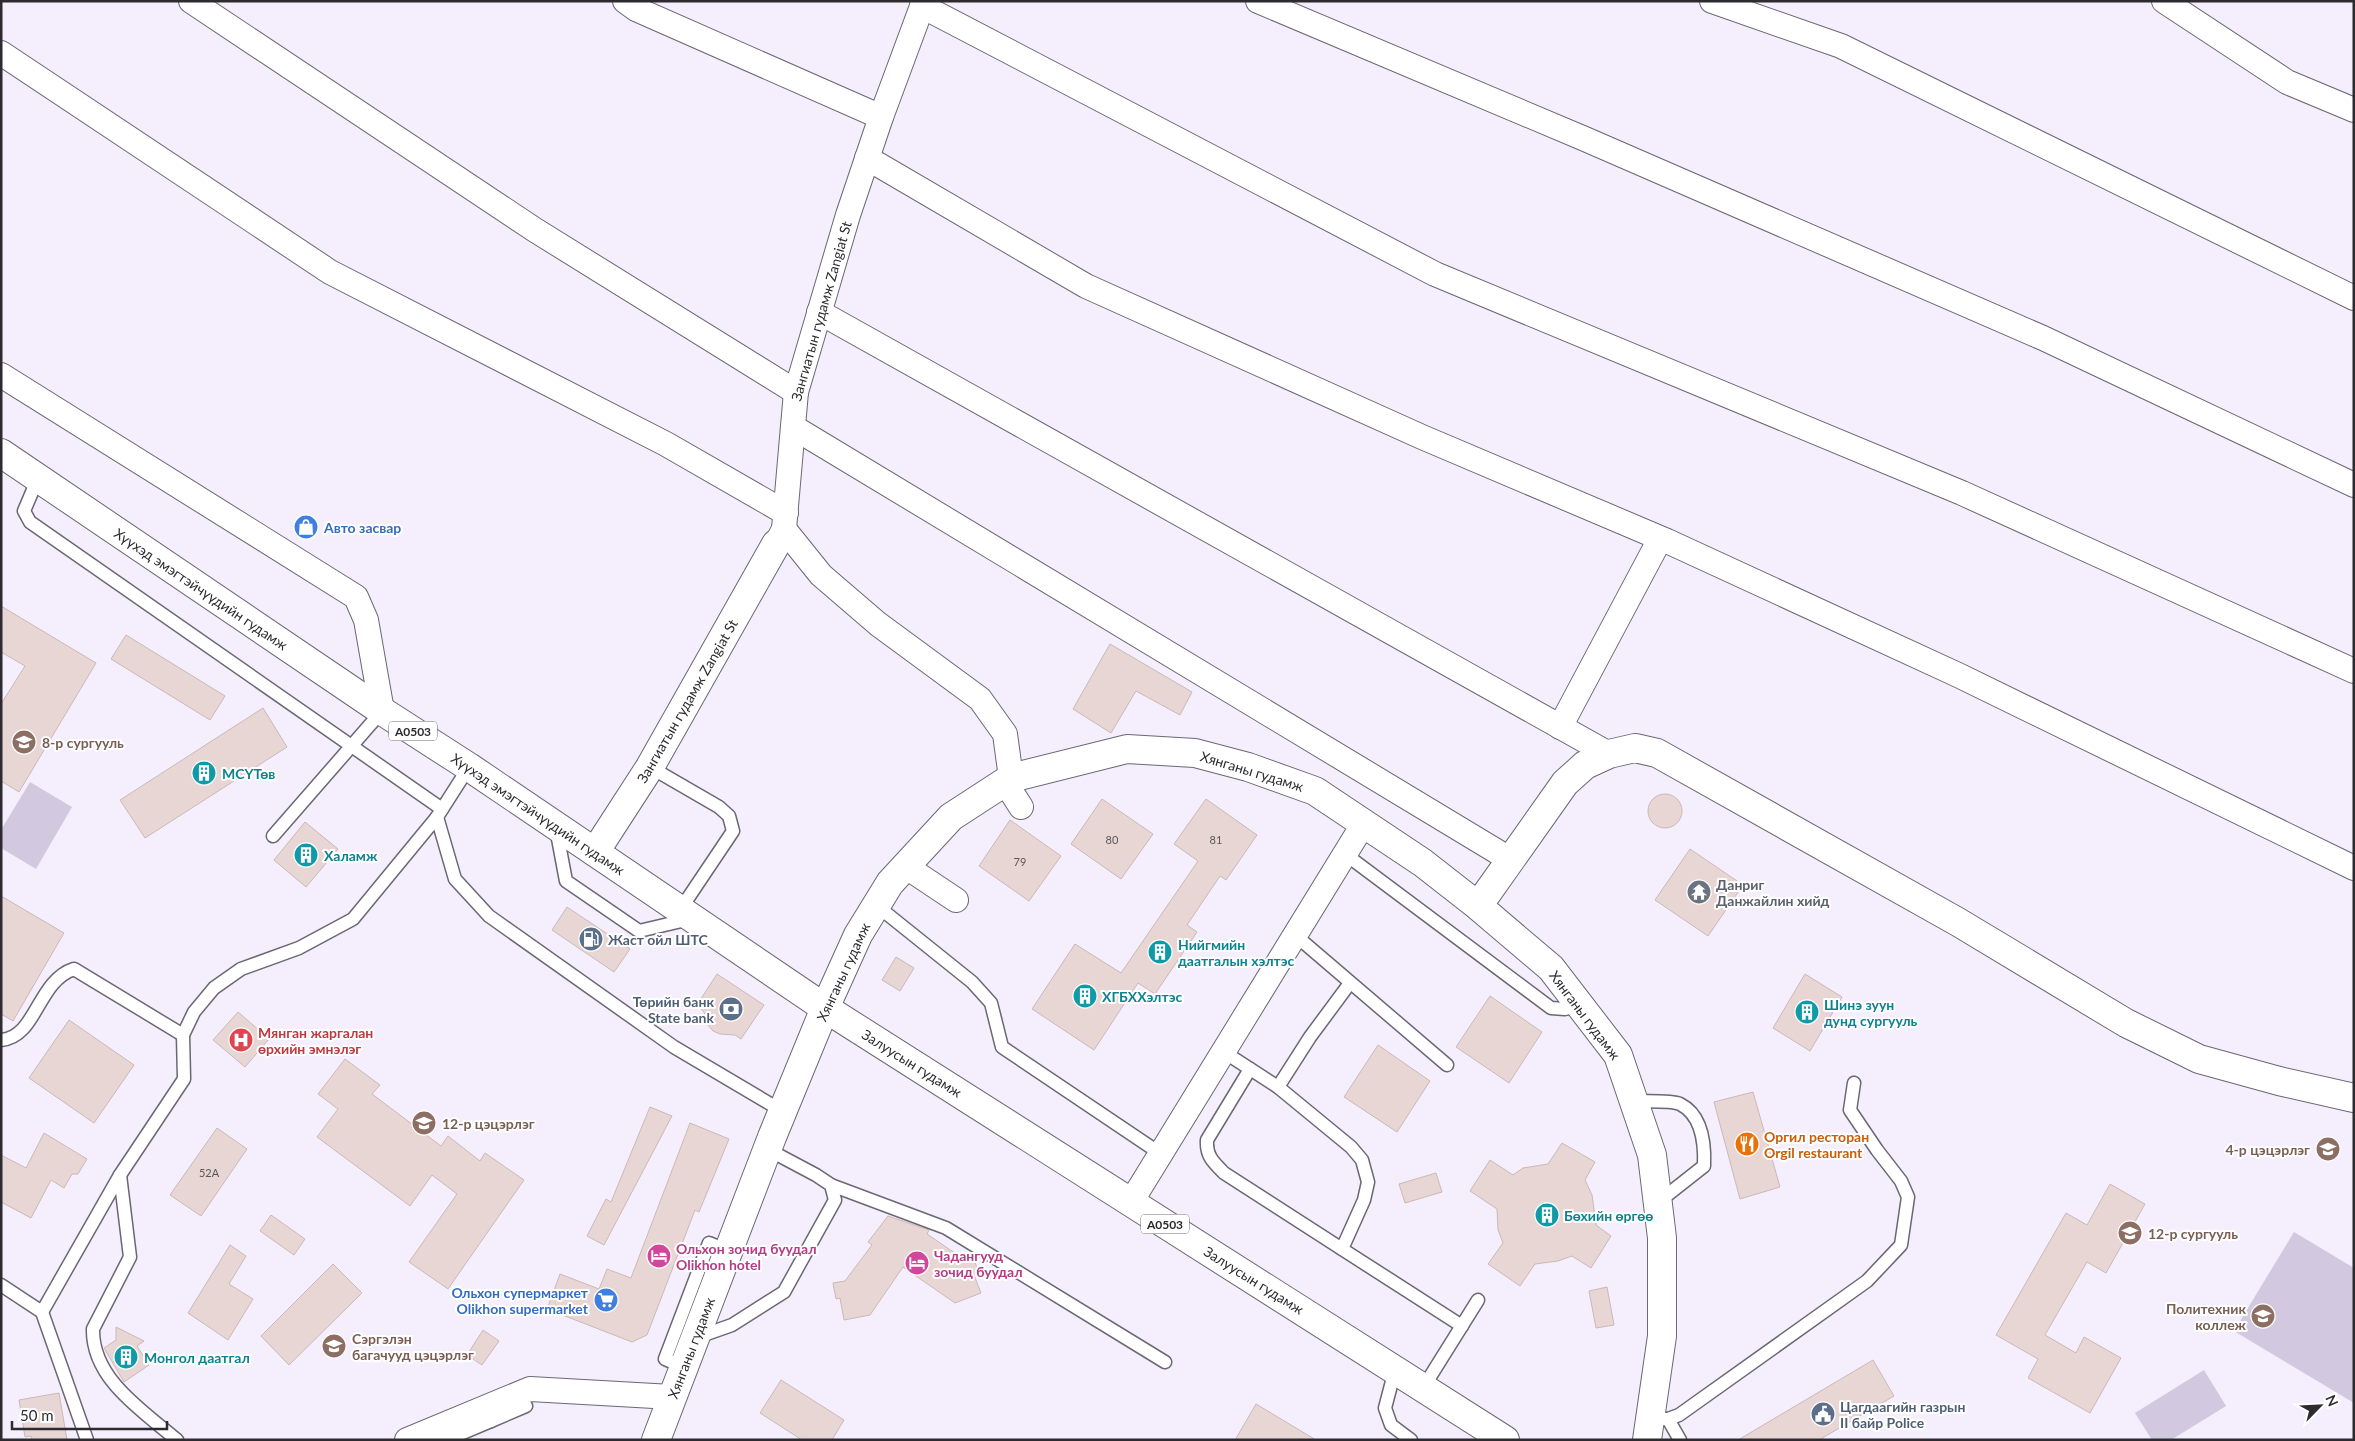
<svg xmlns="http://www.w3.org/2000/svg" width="2355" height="1441" font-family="Lato,sans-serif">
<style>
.green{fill:#d2c9e0}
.building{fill:#e8d6d4;stroke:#cab9b7}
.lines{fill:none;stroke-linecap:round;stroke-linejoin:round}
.lane-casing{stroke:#6b6773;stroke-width:15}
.street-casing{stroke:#6b6773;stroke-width:26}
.secondary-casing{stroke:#6b6773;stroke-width:30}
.primary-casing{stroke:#6b6773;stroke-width:30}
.lane{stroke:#fff;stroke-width:12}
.street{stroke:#fff;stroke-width:24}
.secondary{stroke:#fff;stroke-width:28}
.primary{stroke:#fff;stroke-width:28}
.labels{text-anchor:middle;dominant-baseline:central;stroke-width:4;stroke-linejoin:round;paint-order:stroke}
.number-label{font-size:11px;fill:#5c5659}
.shield{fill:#fff;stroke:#6c6b6e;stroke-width:1}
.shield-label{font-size:12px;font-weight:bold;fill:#2d2b30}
.street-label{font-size:14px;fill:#2d2b30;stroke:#fff}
.shop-label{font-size:14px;font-weight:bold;fill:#366cbe;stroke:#fff;text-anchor:start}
.education-label{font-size:14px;font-weight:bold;fill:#785e54;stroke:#fff;text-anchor:start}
.culture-label{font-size:14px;font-weight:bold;fill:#0d838f;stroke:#fff;text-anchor:start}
.worship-label{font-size:14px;font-weight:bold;fill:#5b616d;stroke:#fff;text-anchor:start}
.service-label{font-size:14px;font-weight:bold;fill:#4e5e75;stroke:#fff;text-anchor:start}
.health-label{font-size:14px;font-weight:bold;fill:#be3a42;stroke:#fff;text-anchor:start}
.food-label{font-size:14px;font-weight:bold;fill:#c56008;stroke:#fff;text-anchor:start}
.hotel-label{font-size:14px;font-weight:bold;fill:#b23c85;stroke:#fff;text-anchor:start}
</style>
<rect width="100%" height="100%" fill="#f4eefd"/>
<g class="green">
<path d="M30 782 72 807 36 869 1 848V830Z"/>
<path d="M2294 1232 2354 1268V1403L2234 1331Z"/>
<path d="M2204 1370 2226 1406 2171 1440H2152L2135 1413Z"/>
</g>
<g class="building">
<path d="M1 606 96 663 19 792 1 781V704L25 666 1 652Z"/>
<path d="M126 635 225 696 210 720 111 659Z"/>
<path d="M1110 644 1192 692 1180 715 1136 691 1111 733 1073 709Z"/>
<path d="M263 708 287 747 145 838 120 800Z"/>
<circle cx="1665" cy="811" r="17"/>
<path d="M1102 799 1153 834 1121 879 1071 844Z"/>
<path d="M1206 799 1257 835 1226 880 1220 876 1187 925 1197 932 1155 994 1138 983 1094 1050 1032 1009 1075 944 1121 973 1198 861 1174 844Z"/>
<path d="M1010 820 1061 856 1029 901 979 866Z"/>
<path d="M305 822 338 849 306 887 274 860Z"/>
<path d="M1690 849 1743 885 1708 936 1655 900Z"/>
<path d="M1 896 64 933 13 1021 1 1014Z"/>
<path d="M567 907 630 949 614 972 552 930Z"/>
<path d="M896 957 914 968 900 991 882 980Z"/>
<path d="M717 974 764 1005 741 1039 735 1035 720 1034 713 1031 708 1025 704 1012 697 1005Z"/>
<path d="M1805 974 1842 997 1810 1051 1773 1028Z"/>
<path d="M1490 996 1542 1032 1509 1083 1456 1047Z"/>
<path d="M238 1012 269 1039 245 1067 213 1040Z"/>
<path d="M69 1020 134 1065 94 1123 29 1078Z"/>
<path d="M1378 1045 1430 1081 1397 1132 1344 1097Z"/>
<path d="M345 1059 380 1085 372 1094 441 1146 448 1136 480 1161 485 1153 524 1180 448 1289 409 1262 457 1194 432 1175 410 1206 317 1137 338 1109 318 1094Z"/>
<path d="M1753 1092 1780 1187 1740 1199 1714 1102Z"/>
<path d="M650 1107 672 1116 604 1245 587 1236 606 1199 611 1202Z"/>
<path d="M690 1123 729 1139 699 1212 695 1210 647 1335 632 1342 547 1309 560 1274 599 1289 607 1269 631 1278Z"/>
<path d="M217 1128 247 1149 201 1216 170 1195Z"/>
<path d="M44 1133 87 1159 78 1174H72L64 1188 51 1180 31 1218 1 1202V1155L26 1168Z"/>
<path d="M1562 1143 1595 1162 1585 1180 1592 1195 1596 1225 1611 1236 1591 1268 1572 1256 1558 1261 1535 1264 1520 1286 1488 1264 1503 1243 1498 1230 1497 1209 1470 1191 1490 1160 1513 1175 1523 1168 1548 1164Z"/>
<path d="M1436 1173 1442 1192 1405 1203 1399 1184Z"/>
<path d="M2110 1184 2145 1204 2106 1273 2087 1262 2045 1335 2076 1353 2084 1337 2121 1358 2090 1413 2028 1378 2038 1359 1996 1335 2066 1213 2087 1225Z"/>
<path d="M271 1215 305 1239 294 1255 260 1231Z"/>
<path d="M888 1216 929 1230 927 1234 965 1260 973 1257 979 1273 974 1275 981 1293 955 1303 903 1267 870 1315 844 1320 840 1298 836 1299 833 1283 845 1281 872 1245 868 1242Z"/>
<path d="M230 1245 246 1256 229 1284 253 1299 228 1340 188 1313Z"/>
<path d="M333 1264 362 1293 289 1365 261 1336Z"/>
<path d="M1607 1287 1614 1325 1596 1328 1589 1291Z"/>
<path d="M116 1327 144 1341 137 1346 149 1365 124 1382 104 1348 116 1340Z"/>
<path d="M483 1330 499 1341 482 1365 467 1355Z"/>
<path d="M1873 1360 1894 1396 1819 1440H1738Z"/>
<path d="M781 1380 844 1420 832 1440H802L760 1413Z"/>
<path d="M59 1393 67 1440H32L31 1436 25 1437 19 1400Z"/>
<path d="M1256 1404 1316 1440H1235Z"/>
</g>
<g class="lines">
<defs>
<g id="lane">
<path d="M38 478 24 511 30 522 442 809"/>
<path d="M650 767 719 807 729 816 733 831 680 910"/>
<path d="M437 817 455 879 489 916 674 1047 782 1111"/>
<path d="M556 828 566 881 639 931 690 919"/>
<path d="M273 836 382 711"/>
<path d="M1345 854 1551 1008 1565 1009 1579 1004"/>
<path d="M876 905 972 982 991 1003 1002 1047 1161 1154"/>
<path d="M1295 935 1447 1065"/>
<path d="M1 1040C37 1037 37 981 74 969L183 1035"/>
<path d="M1224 1052 1278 1087 1310 1037 1350 983"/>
<path d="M1250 1069 1207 1140C1206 1156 1213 1162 1224 1173L1342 1249"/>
<path d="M1278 1087 1351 1147 1362 1160 1368 1182 1364 1200 1342 1249 1462 1326"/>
<path d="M1633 1101C1645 1102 1670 1100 1680 1104 1702 1115 1705 1144 1704 1166L1657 1203"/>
<path d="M120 1175 130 1257 93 1329C92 1379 143 1411 177 1440"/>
<path d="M831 1185 946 1228 1165 1362"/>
<path d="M1 1285 42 1312 87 1440"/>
<path d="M42 1312 120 1175 184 1079 183 1035 194 1012 214 988 241 969 299 948 353 919 437 817 469 767"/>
<path d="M698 1337 732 1325 784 1292 835 1200 831 1185 816 1175 767 1149"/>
<path d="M684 1367 665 1359 709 1243 728 1251"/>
<path d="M1395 1370 1385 1408 1391 1425 1411 1440"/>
<path d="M1423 1388 1478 1300"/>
<path d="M1650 1419H1668L1679 1415 1867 1281 1901 1245 1908 1197 1901 1181 1877 1150 1850 1110 1854 1083"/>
<path d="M1668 1419 1680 1440"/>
<path d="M491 1421 526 1406"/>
<path d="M446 1440 491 1421 484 1407"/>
</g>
<g id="street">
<path d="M191 1 535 230 796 392"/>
<path d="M625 1 636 9 881 117"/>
<path d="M1258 1 1585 139 2043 338 2354 485"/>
<path d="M1712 1 1841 46 2354 298"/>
<path d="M2164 1 2287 82 2354 110"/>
<path d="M922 6 1435 274 1962 493 2354 671"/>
<path d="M1 53 330 272 666 444 786 513"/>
<path d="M867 158 1086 286 1422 437 1667 541 1958 675 2354 868"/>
<path d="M819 312 1609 754"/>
<path d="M1 375 356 597 366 620 382 711"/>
<path d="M793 427 1511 860"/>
<path d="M784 529 821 575 878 624 980 699 1005 734 1011 778"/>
<path d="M776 544 784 529 796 392 848 215 881 117 924 1"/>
<path d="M1560 727 1660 539"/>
<path d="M1005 782 1021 807"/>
<path d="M905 866 956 900"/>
<path d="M1131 1202 1364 823"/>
<path d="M407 1440 530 1389 672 1397"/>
</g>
<g id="secondary">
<path d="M595 852 650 767 776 544"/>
<path d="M1478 906 1565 783 1585 765 1609 754 1635 748 1657 753 1958 922 2126 1023 2199 1059 2279 1081 2354 1098"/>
<path d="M656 1440 772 1137 825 1008 858 935 890 883 951 817 1011 778 1127 749 1195 753 1248 767 1315 791 1423 863 1478 906 1551 968 1618 1055 1652 1155 1662 1238V1336L1647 1440"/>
</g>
<path id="primary" d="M1 453 382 711 469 767 825 1008 1505 1440"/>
</defs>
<use href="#lane" class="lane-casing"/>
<use href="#street" class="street-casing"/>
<use href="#secondary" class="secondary-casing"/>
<use href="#primary" class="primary-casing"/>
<use href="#lane" class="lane"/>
<use href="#street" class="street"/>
<use href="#secondary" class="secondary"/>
<use href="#primary" class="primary"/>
</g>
<defs>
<symbol id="shop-disc" viewBox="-11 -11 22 22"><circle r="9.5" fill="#3f7fe0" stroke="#fff"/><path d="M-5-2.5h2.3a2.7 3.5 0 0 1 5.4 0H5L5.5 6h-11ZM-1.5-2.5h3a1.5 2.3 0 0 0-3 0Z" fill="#fff"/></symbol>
<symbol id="school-disc" viewBox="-11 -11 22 22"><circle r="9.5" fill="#8d6e63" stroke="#fff"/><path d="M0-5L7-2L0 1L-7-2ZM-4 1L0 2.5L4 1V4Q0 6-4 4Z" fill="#fff"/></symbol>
<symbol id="building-disc" viewBox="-11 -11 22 22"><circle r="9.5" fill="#0f9aa8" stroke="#fff"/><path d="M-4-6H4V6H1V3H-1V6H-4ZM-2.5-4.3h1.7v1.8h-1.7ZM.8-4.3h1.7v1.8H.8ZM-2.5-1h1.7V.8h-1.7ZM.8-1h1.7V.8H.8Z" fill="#fff"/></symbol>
<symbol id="temple-disc" viewBox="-11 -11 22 22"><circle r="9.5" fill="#6b7280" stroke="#fff"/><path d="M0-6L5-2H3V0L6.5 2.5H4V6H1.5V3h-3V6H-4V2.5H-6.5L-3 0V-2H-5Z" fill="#fff"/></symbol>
<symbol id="fuel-disc" viewBox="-11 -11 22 22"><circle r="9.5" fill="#5c6f8a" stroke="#fff"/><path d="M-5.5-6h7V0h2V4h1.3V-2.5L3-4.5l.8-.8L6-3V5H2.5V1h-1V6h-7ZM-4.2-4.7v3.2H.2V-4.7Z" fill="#fff"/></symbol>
<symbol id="bank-disc" viewBox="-11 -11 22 22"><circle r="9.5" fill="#5c6f8a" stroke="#fff"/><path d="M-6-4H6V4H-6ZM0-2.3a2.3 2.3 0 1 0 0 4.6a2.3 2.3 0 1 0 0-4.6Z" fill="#fff"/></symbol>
<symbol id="hospital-disc" viewBox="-11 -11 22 22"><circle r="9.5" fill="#e0444e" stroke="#fff"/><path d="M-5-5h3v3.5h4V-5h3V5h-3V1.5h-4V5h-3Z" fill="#fff"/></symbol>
<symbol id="restaurant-disc" viewBox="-11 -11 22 22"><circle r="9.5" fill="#e8710a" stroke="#fff"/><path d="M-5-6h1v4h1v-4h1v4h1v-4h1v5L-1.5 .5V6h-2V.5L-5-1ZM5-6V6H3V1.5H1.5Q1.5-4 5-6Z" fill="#fff"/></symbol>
<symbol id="hotel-disc" viewBox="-11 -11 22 22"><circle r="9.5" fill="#d1479c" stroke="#fff"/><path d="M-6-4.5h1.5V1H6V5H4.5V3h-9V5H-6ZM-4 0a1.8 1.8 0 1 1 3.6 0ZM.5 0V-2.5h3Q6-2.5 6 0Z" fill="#fff"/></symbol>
<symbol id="supermarket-disc" viewBox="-11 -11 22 22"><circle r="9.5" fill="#3f7fe0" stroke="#fff"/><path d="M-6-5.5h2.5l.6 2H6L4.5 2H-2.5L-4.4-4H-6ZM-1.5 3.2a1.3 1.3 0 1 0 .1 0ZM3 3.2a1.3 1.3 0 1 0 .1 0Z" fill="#fff"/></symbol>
<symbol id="university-disc" viewBox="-11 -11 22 22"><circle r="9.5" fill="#8d6e63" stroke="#fff"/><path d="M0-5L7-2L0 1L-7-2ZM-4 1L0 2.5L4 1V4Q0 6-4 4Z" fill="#fff"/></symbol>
<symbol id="civic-disc" viewBox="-11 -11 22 22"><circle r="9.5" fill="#5c6f8a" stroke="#fff"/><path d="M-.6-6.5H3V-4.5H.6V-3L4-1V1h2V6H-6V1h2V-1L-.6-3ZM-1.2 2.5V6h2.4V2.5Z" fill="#fff"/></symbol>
</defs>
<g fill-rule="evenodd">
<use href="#shop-disc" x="292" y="513" width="28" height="28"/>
<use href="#school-disc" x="10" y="728" width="28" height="28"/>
<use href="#building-disc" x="190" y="759" width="28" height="28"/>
<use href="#building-disc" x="292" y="841" width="28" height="28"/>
<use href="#temple-disc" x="1685" y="878" width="28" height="28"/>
<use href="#fuel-disc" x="577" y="925" width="28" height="28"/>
<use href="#building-disc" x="1146" y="938" width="28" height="28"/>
<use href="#building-disc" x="1071" y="982" width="28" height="28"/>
<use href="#bank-disc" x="717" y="995" width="28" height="28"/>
<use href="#building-disc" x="1793" y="998" width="28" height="28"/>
<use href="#hospital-disc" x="227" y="1026" width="28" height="28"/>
<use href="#school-disc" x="410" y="1109" width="28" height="28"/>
<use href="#restaurant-disc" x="1733" y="1130" width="28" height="28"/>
<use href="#school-disc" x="2314" y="1135" width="28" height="28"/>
<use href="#building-disc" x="1533" y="1201" width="28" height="28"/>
<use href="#school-disc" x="2116" y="1219" width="28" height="28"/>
<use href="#hotel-disc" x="645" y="1242" width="28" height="28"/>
<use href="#hotel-disc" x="903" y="1249" width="28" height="28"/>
<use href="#supermarket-disc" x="592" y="1286" width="28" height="28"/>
<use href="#university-disc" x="2249" y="1302" width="28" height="28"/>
<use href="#school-disc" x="320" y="1332" width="28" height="28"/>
<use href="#building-disc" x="112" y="1343" width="28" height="28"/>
<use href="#civic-disc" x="1809" y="1400" width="28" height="28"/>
</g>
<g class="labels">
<g class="number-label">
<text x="1112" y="839">80</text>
<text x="1216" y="839">81</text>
<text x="1020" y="861">79</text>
<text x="209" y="1172">52А</text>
</g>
<g class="shield">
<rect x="389" y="721.5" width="48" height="19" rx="4"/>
<rect x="1141" y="1214.5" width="48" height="19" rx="4"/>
</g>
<g class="shield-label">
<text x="413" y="731">A0503</text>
<text x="1165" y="1224">A0503</text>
</g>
<g class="street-label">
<text transform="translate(821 311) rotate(-74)">Зангиатын гудамж Zangiat St</text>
<text transform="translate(201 589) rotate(34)">Хүүхэд эмэгтэйчүүдийн гудамж</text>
<text transform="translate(687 701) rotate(-60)">Зангиатын гудамж Zangiat St</text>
<text transform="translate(1252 771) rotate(17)">Хянганы гудамж</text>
<text transform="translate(538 814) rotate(34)">Хүүхэд эмэгтэйчүүдийн гудамж</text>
<text transform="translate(843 972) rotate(-65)">Хянганы гудамж</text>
<text transform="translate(1585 1015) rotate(53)">Хянганы гудамж</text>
<text transform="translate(912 1063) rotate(32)">Залуусын гудамж</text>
<text transform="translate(1254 1280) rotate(32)">Залуусын гудамж</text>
<text transform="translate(691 1348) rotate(-69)">Хянганы гудамж</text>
</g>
<g class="shop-label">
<text x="324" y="527">Авто засвар</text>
<text x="588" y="1292" text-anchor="end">Ольхон супермаркет<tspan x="588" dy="16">Olikhon supermarket</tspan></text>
</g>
<g class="education-label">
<text x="42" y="742">8-р сургууль</text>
<text x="442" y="1123">12-р цэцэрлэг</text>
<text x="2310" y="1149" text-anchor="end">4-р цэцэрлэг</text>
<text x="2148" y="1233">12-р сургууль</text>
<text x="2246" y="1308" text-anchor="end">Политехник<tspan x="2246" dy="16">коллеж</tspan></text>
<text x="352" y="1338">Сэргэлэн<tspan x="352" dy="16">багачууд цэцэрлэг</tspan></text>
</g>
<g class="culture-label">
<text x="222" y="773">МСҮТөв</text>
<text x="324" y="855">Халамж</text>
<text x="1178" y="944">Нийгмийн<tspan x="1178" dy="16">даатгалын хэлтэс</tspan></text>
<text x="1102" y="996">ХГБХХэлтэс</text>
<text x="1824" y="1004">Шинэ зуун<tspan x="1824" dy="16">дунд сургууль</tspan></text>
<text x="1564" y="1215">Бөхийн өргөө</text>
<text x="144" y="1357">Монгол даатгал</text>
</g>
<g class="worship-label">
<text x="1716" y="884">Данриг<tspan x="1716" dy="16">Данжайлин хийд</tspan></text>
</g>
<g class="service-label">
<text x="608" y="939">Жаст ойл ШТС</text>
<text x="714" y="1001" text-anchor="end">Төрийн банк<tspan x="714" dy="16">State bank</tspan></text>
<text x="1840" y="1406">Цагдаагийн газрын<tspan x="1840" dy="16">II байр Police</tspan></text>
</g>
<g class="health-label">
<text x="258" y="1032">Мянган жаргалан<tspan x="258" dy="16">өрхийн эмнэлэг</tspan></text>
</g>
<g class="food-label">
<text x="1764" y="1136">Оргил ресторан<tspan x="1764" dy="16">Orgil restaurant</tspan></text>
</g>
<g class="hotel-label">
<text x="676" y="1248">Ольхон зочид буудал<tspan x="676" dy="16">Olikhon hotel</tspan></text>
<text x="934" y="1255">Чадангууд<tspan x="934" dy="16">зочид буудал</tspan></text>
</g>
</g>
<rect width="2355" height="1441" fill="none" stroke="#2d2b30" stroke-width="5"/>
<g transform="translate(2320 1406) rotate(66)" stroke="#ffffff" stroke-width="4" paint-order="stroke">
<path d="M0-4L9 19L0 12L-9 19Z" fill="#2d2b30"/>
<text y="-8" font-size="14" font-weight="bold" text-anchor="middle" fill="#2d2b30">N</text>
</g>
<path d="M12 1421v8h155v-8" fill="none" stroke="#2d2b30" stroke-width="2.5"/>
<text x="20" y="1421" font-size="15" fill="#2d2b30" stroke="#ffffff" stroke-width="4" paint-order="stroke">50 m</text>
</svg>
